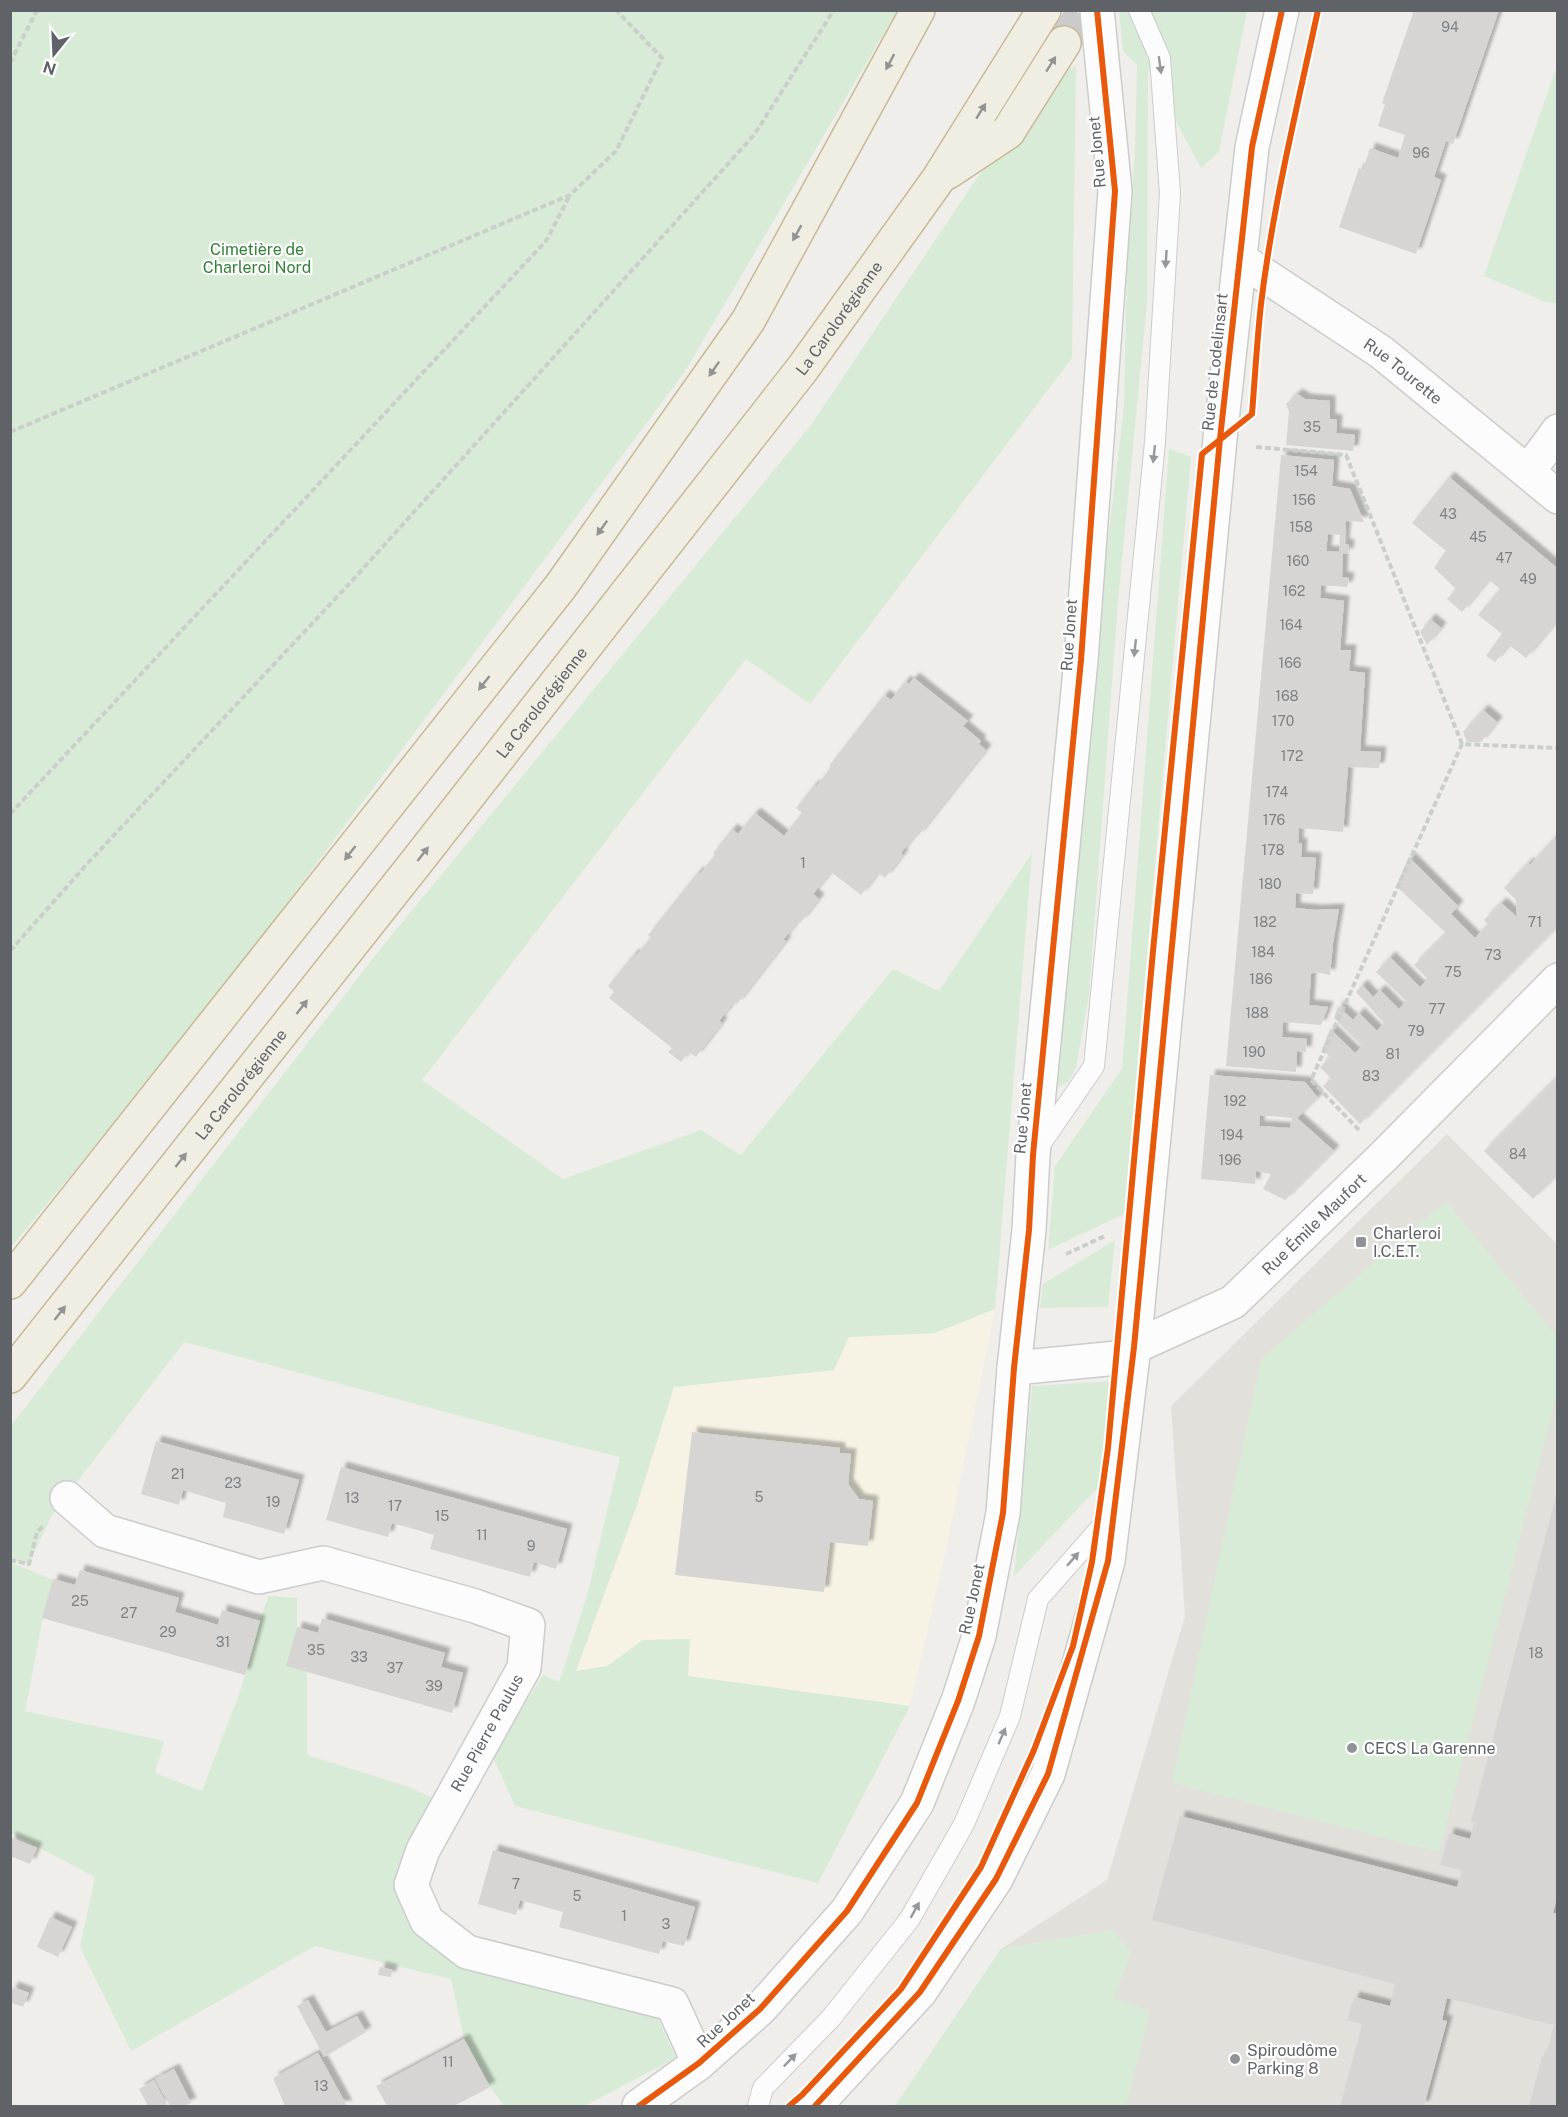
<svg xmlns="http://www.w3.org/2000/svg" width="1568" height="2117" font-family="'Public Sans',sans-serif">
<style>
.commercial{fill:#f7f3e4}
.education{fill:#e2e0da}
.green{fill:#d8ebd6}
.building{fill:#d6d5d3;fill-rule:evenodd;filter:url(#shadow)}
.lines{fill:none;stroke-linecap:round;stroke-linejoin:round}
.motorway-tunnel{stroke:#cbcbca;stroke-width:33;stroke-dasharray:33 16;stroke-linecap:butt}
.service-casing{stroke:#cbcccc;stroke-width:22}
.minor-casing{stroke:#cbcccc;stroke-width:36}
.tertiary-casing{stroke:#cbcccc;stroke-width:36}
.motorway-casing{stroke:#c8b996;stroke-width:36}
.path{stroke:#cacfcc;stroke-width:4;stroke-dasharray:6 3;stroke-linecap:butt}
.service{stroke:#fdfcfc;stroke-width:20}
.minor{stroke:#fdfcfc;stroke-width:33}
.tertiary{stroke:#fdfcfc;stroke-width:33}
.motorway{stroke:#f0ede3;stroke-width:33}
.cycleway-casing{stroke:#fff;stroke-width:10}
.cycleway{stroke:#e8590c;stroke-width:6}
.oneway{fill:#929393}
.oneway2{fill:#96999c}
.poi-dot{fill:#919496;stroke:#fff;stroke-width:2}
.labels{text-anchor:middle;dominant-baseline:central;stroke-width:4.5;stroke-linejoin:round;paint-order:stroke}
.number-label{font-size:14px;fill:#7e8184}
.street-label{font-size:16px;fill:#5f6368;stroke:#fff}
.park-label{font-size:16px;fill:#348238;stroke:#fff}
.poi-label{font-size:16px;fill:#5f6368;stroke:#fff;text-anchor:start}
</style>
<defs>
<filter id="shadow"><feDropShadow dx="5.5" dy="-5.5" stdDeviation="1.5" flood-color="#0004"/></filter>
</defs>
<rect width="100%" height="100%" fill="#efeeea"/>
<path class="commercial" d="M995 1309 948 1540 910 1706 687 1676 690 1639 643 1640 607 1666 575 1672 637 1505 673 1387 834 1370 848 1337 935 1333Z"/>
<path class="education" d="M1447 1134 1557 1244V2106H895L1001 1949 1107 1880 1185 1616 1171 1406Z"/>
<g class="green">
<path d="M10 11H897L684 373 191 1031 11 1247Z"/>
<path d="M1119 11H1247L1219 152 1201 168 1148 69 1147 303 1118 601 1089 995 1076 1067 1070 1080 1060 1087 1051 1083 1077 798 1124 407 1127 268 1135 149 1137 65 1123 51Z"/>
<path d="M1557 65V303L1546 302 1484 276Z"/>
<path d="M1076 66 1072 358 810 704 746 659 422 1080 563 1179 701 1130 741 1155 893 969 939 991 1032 853 995 1309 935 1333 849 1337 834 1370 674 1387 637 1505 576 1671 607 1666 643 1640 690 1639 688 1676 910 1706 818 1883 515 1806 493 1757 543 1675 559 1682 587 1596 620 1457 535 1436 184 1342 52 1515 29 1564 11 1560 10 1427 382 947 811 425 1008 132 1038 84Z"/>
<path d="M1169 449 1191 457 1124 1214 1048 1250 1055 1166 1122 1069Z"/>
<path d="M1446 1201 1557 1337 1558 1389 1439 1852 1172 1783 1261 1359Z"/>
<path d="M1115 1240 1108 1307 1040 1308 1043 1284Z"/>
<path d="M1114 1381 1103 1482 1014 1576 1032 1386Z"/>
<path d="M10 1562 53 1580 43 1618 25 1711 164 1741 155 1773 202 1791 241 1689 259 1621 269 1596 297 1598V1628L287 1666 307 1672V1755L406 1786 448 1805 411 1885 452 1941 648 1998 676 2058 584 2106H504L490 2087 464 2039 451 1979 315 1946 131 2051 80 1947 95 1877 11 1833Z"/>
<path d="M1112 1930 1131 1952 1114 1998 1150 2011 1126 2106H895L1001 1949Z"/>
</g>
<g class="building">
<path d="M1414 10H1499L1453 144 1446 141 1434 177 1441 180 1416 254 1339 227 1359 168 1363 170 1370 148 1398 158 1405 135 1378 126 1385 104 1382 103Z"/>
<path d="M1297 394 1305 399 1330 401V419L1337 420 1336 433 1355 435 1353 451 1286 445 1289 412 1286 404Z"/>
<path d="M1281 455 1334 460 1332 486 1350 489 1364 522 1346 521 1344 544 1349 545 1348 554 1343 553 1342 577 1349 578 1347 587 1321 585 1320 598 1344 601 1340 650H1351L1349 671 1365 673 1360 751 1381 752 1379 768 1348 767 1343 832 1299 828 1298 843 1302 844 1301 857 1316 858 1313 894 1296 893 1295 908 1316 910 1339 909 1333 943 1330 975 1315 972 1311 974 1309 1005 1328 1007 1321 1025 1283 1022 1282 1037 1307 1039 1306 1052 1297 1051 1296 1072 1226 1066ZM1328 534 1340 535 1339 552 1326 551Z"/>
<path d="M1449 477 1557 568V621L1526 658 1509 645 1495 662 1486 656 1502 634 1478 615 1500 589 1489 580 1462 612 1447 599 1456 589 1434 568 1446 551 1412 523Z"/>
<path d="M1430 619 1441 628 1427 645 1420 632Z"/>
<path d="M914 678 968 721 963 726 981 741 979 744 986 750 918 836 916 834 901 853 903 855 885 878 878 873 861 895 831 872 813 894 819 899 801 922 798 921 783 940 786 941 737 1004 734 1002 719 1021 722 1023 696 1057 689 1052 681 1062 668 1052 672 1048 609 998 614 992 608 986 634 954 636 956 651 937 648 935 698 872 700 874 715 855 713 853 732 829 738 834 755 813 784 836 802 813 796 808 814 785 816 787 831 767 829 766 884 695 891 700 905 681 909 684Z"/>
<path d="M1483 710 1497 722 1481 742H1467L1463 732Z"/>
<path d="M1554 838 1557 841V927L1360 1124 1323 1086 1331 1078 1320 1067 1330 1057 1322 1049 1330 1029 1355 1053 1362 1046 1334 1018 1338 1006 1353 1020 1359 1013 1377 1031 1384 1023 1356 992 1362 985 1373 997 1380 990 1399 1009 1406 1001 1376 972 1390 957 1420 987 1428 979 1414 965 1446 933 1396 886 1409 857 1458 906 1451 914 1475 938 1488 924 1484 920 1501 903 1517 917 1516 900 1504 888 1528 863 1530 865Z"/>
<path d="M1210 1075 1305 1082 1318 1098 1297 1118 1334 1151 1285 1200 1263 1189 1271 1174 1256 1171 1255 1184 1201 1179ZM1260 1115 1292 1118 1290 1128 1259 1126Z"/>
<path d="M1557 1077V1176L1533 1199 1484 1151Z"/>
<path d="M692 1432 840 1448V1453L851 1454 848 1484 859 1499 873 1501 868 1546 830 1542 824 1592 675 1575Z"/>
<path d="M156 1441 299 1480 284 1534 223 1517 226 1503 183 1490 179 1505 141 1494Z"/>
<path d="M341 1467 567 1529 556 1569 534 1562 530 1577 430 1549 434 1535 414 1529 392 1523 388 1537 326 1520Z"/>
<path d="M1557 1492V1897L1553 1913 1557 1914V2106H1529L1542 2056 1545 2057 1554 2025 1447 1998 1442 2020 1447 2021 1424 2106H1340L1362 2024 1347 2020 1354 1997 1390 2006 1395 1984 1152 1920 1180 1816 1457 1887 1462 1870 1440 1865 1449 1833 1470 1839 1474 1823 1471 1822Z"/>
<path d="M80 1570 179 1598 175 1612 218 1625 222 1610 260 1621 245 1675 42 1618 53 1579 75 1585Z"/>
<path d="M322 1618 445 1653 441 1667 463 1673 452 1713 286 1666 297 1627 318 1633Z"/>
<path d="M10 1837 37 1848 30 1864 10 1856Z"/>
<path d="M493 1850 695 1907 684 1946 663 1941 659 1954 559 1927 563 1912 520 1900 516 1915 478 1904Z"/>
<path d="M50 1917 72 1927 58 1957 37 1947Z"/>
<path d="M380 1967 392 1970 391 1977 378 1975Z"/>
<path d="M13 1987 29 1993 23 2007 10 2002V1993Z"/>
<path d="M308 2000 326 2032 357 2016 366 2032 324 2057 297 2006Z"/>
<path d="M464 2039 490 2087 454 2106H387L376 2086Z"/>
<path d="M318 2053 347 2106H285L273 2078Z"/>
<path d="M174 2069 191 2103 184 2106H170L155 2079Z"/>
<path d="M154 2080 168 2106H148L139 2089Z"/>
</g>
<g class="lines">
<path class="motorway-tunnel" d="M1064 43 1084 10"/>
<defs>
<g id="service">
<path d="M1037 1149 1094 1066 1155 442 1170 193 1160 58 1139 10"/>
<path d="M758 2106 763 2088 831 2018 909 1920 964 1824 1010 1716 1038 1599 1112 1515"/>
</g>
<g id="minor">
<path id="s1" d="M1240 259 1381 352 1558 497"/>
<path d="M1528 472 1558 431"/>
<path id="s2" d="M1014 1368 1117 1358 1134 1347 1233 1302 1384 1156 1558 980"/>
<path d="M67 1498 105 1531 259 1577 323 1563 475 1606 528 1625 524 1668 423 1850 411 1885 427 1921 467 1952 672 2004 699 2063"/>
</g>
<g id="tertiary">
<path d="M639 2106 699 2063 760 2009 847 1911 917 1803 958 1701 979 1636 1003 1513 1014 1368 1029 1230 1033 1155 1081 660 1115 191 1097 10"/>
<path d="M815 2106 920 1992 996 1879 1048 1774 1108 1561 1134 1347 1220 439 1252 147 1282 10"/>
</g>
<g id="motorway">
<path d="M948 172 1008 132 1064 43"/>
<path d="M10 1282 561 586 748 321 918 10"/>
<path id="s3" d="M10 1376 418 860 803 368 939 178 1044 10"/>
</g>
</defs>
<use href="#service" class="service-casing"/>
<use href="#minor" class="minor-casing"/>
<use href="#tertiary" class="tertiary-casing"/>
<use href="#motorway" class="motorway-casing"/>
<g class="path">
<path d="M10 63 37 10"/>
<path d="M10 432 570 195 616 151 662 58 616 10"/>
<path d="M1256 447 1346 455 1462 744"/>
<path d="M10 814 546 241 570 195"/>
<path d="M10 951 88 863 350 583 754 135 834 10"/>
<path d="M1359 1130 1311 1080 1462 744 1558 748"/>
<path d="M1066 1254 1105 1236"/>
<path d="M10 1560 29 1564 37 1532 43 1526"/>
</g>
<use href="#service" class="service"/>
<use href="#minor" class="minor"/>
<use href="#tertiary" class="tertiary"/>
<use href="#motorway" class="motorway"/>
<defs>
<g id="cycleway">
<path d="M639 2106 699 2063 760 2009 847 1911 917 1803 958 1701 979 1636 1003 1513 1014 1368 1029 1230 1033 1155 1081 660 1115 191 1097 10"/>
<path d="M789 2106 802 2095 901 1989 981 1867 1034 1750 1073 1646 1092 1562 1108 1448 1153 951 1202 454 1252 414C1255 377 1257 340 1261 304 1273 205 1297 108 1318 10"/>
<path d="M815 2106 920 1992 996 1879 1048 1774 1108 1561 1134 1347 1220 439 1252 147 1282 10"/>
</g>
</defs>
<use href="#cycleway" class="cycleway-casing"/>
<use href="#cycleway" class="cycleway"/>
</g>
<defs><path id="oneway-solid" d="M-6-.8H1V-3.2L6.5 0L1 3.2V.8H-6Z" transform="scale(1.5)"/></defs>
<g class="oneway">
<use href="#oneway-solid" transform="translate(890 62) rotate(118)"/>
<use href="#oneway-solid" transform="translate(1051 64) rotate(-58)"/>
<use href="#oneway-solid" transform="translate(981 111) rotate(-58)"/>
<use href="#oneway-solid" transform="translate(797 233) rotate(119)"/>
<use href="#oneway-solid" transform="translate(714 369) rotate(125)"/>
<use href="#oneway-solid" transform="translate(602 528) rotate(125)"/>
<use href="#oneway-solid" transform="translate(484 683) rotate(128)"/>
<use href="#oneway-solid" transform="translate(350 853) rotate(128)"/>
<use href="#oneway-solid" transform="translate(423 854) rotate(-52)"/>
<use href="#oneway-solid" transform="translate(302 1007) rotate(-52)"/>
<use href="#oneway-solid" transform="translate(181 1160) rotate(-52)"/>
<use href="#oneway-solid" transform="translate(60 1313) rotate(-52)"/>
</g>
<g class="oneway2">
<use href="#oneway-solid" transform="translate(1160 65) rotate(82)"/>
<use href="#oneway-solid" transform="translate(1166 259) rotate(94)"/>
<use href="#oneway-solid" transform="translate(1154 454) rotate(96)"/>
<use href="#oneway-solid" transform="translate(1135 648) rotate(96)"/>
<use href="#oneway-solid" transform="translate(1073 1559) rotate(-49)"/>
<use href="#oneway-solid" transform="translate(1002 1736) rotate(-67)"/>
<use href="#oneway-solid" transform="translate(915 1910) rotate(-61)"/>
<use href="#oneway-solid" transform="translate(790 2060) rotate(-46)"/>
</g>
<g class="poi-dot">
<rect x="1355" y="1236" width="12" height="12" rx="3"/>
<circle cx="1352" cy="1748" r="6"/>
<circle cx="1235" cy="2059" r="6"/>
</g>
<g class="labels">
<g class="number-label">
<text x="1450" y="27">94</text>
<text x="1421" y="153">96</text>
<text x="1312" y="427">35</text>
<text x="1306" y="471">154</text>
<text x="1304" y="500">156</text>
<text x="1448" y="514">43</text>
<text x="1301" y="527">158</text>
<text x="1478" y="537">45</text>
<text x="1504" y="558">47</text>
<text x="1298" y="561">160</text>
<text x="1528" y="579">49</text>
<text x="1294" y="591">162</text>
<text x="1291" y="625">164</text>
<text x="1290" y="663">166</text>
<text x="1287" y="696">168</text>
<text x="1283" y="721">170</text>
<text x="1292" y="756">172</text>
<text x="1277" y="792">174</text>
<text x="1274" y="820">176</text>
<text x="1273" y="850">178</text>
<text x="803" y="863">1</text>
<text x="1270" y="884">180</text>
<text x="1265" y="922">182</text>
<text x="1535" y="922">71</text>
<text x="1263" y="952">184</text>
<text x="1493" y="955">73</text>
<text x="1453" y="972">75</text>
<text x="1261" y="979">186</text>
<text x="1437" y="1009">77</text>
<text x="1257" y="1013">188</text>
<text x="1416" y="1031">79</text>
<text x="1254" y="1052">190</text>
<text x="1393" y="1054">81</text>
<text x="1371" y="1076">83</text>
<text x="1235" y="1101">192</text>
<text x="1232" y="1135">194</text>
<text x="1518" y="1154">84</text>
<text x="1230" y="1160">196</text>
<text x="178" y="1474">21</text>
<text x="233" y="1483">23</text>
<text x="759" y="1497">5</text>
<text x="352" y="1498">13</text>
<text x="273" y="1502">19</text>
<text x="395" y="1506">17</text>
<text x="442" y="1516">15</text>
<text x="482" y="1535">11</text>
<text x="531" y="1546">9</text>
<text x="80" y="1601">25</text>
<text x="129" y="1613">27</text>
<text x="168" y="1632">29</text>
<text x="223" y="1642">31</text>
<text x="316" y="1650">35</text>
<text x="1536" y="1653">18</text>
<text x="359" y="1657">33</text>
<text x="395" y="1668">37</text>
<text x="434" y="1686">39</text>
<text x="516" y="1884">7</text>
<text x="577" y="1896">5</text>
<text x="624" y="1916">1</text>
<text x="666" y="1924">3</text>
<text x="448" y="2062">11</text>
<text x="321" y="2086">13</text>
</g>
<g class="street-label">
<text transform="translate(1097 152) rotate(-95)">Rue Jonet</text>
<text stroke="none"><textPath href="#s3" startOffset="1344">La Carolorégienne</textPath></text>
<text transform="translate(1215 362) rotate(-84)">Rue de Lodelinsart</text>
<text stroke="none"><textPath href="#s1" startOffset="198">Rue Tourette</textPath></text>
<text transform="translate(1069 635) rotate(-86)">Rue Jonet</text>
<text stroke="none"><textPath href="#s3" startOffset="858">La Carolorégienne</textPath></text>
<text stroke="none"><textPath href="#s3" startOffset="372">La Carolorégienne</textPath></text>
<text transform="translate(1023 1118) rotate(-85)">Rue Jonet</text>
<text stroke="none"><textPath href="#s2" startOffset="345">Rue Émile Maufort</textPath></text>
<text transform="translate(972 1599) rotate(-78)">Rue Jonet</text>
<text transform="translate(487 1733) rotate(-61)">Rue Pierre Paulus</text>
<text transform="translate(726 2020) rotate(-43)">Rue Jonet</text>
</g>
<g class="park-label">
<text x="257" y="249">Cimetière de<tspan x="257" dy="18">Charleroi Nord</tspan></text>
</g>
<g class="poi-label">
<text x="1373" y="1233">Charleroi<tspan x="1373" dy="18">I.C.E.T.</tspan></text>
<text x="1364" y="1748">CECS La Garenne</text>
<text x="1247" y="2050">Spiroudôme<tspan x="1247" dy="18">Parking 8</tspan></text>
</g>
</g>
<rect width="1568" height="2117" fill="none" stroke="#5f6368" stroke-width="24"/>
<g transform="translate(54 54) rotate(198)" stroke="#ffffff" stroke-width="4.5" paint-order="stroke">
<path d="M0-4.5L10 22L0 15L-10 22Z" fill="#5f6368"/>
<text y="-9" font-size="16" font-weight="bold" text-anchor="middle" fill="#5f6368">N</text>
</g>
</svg>
